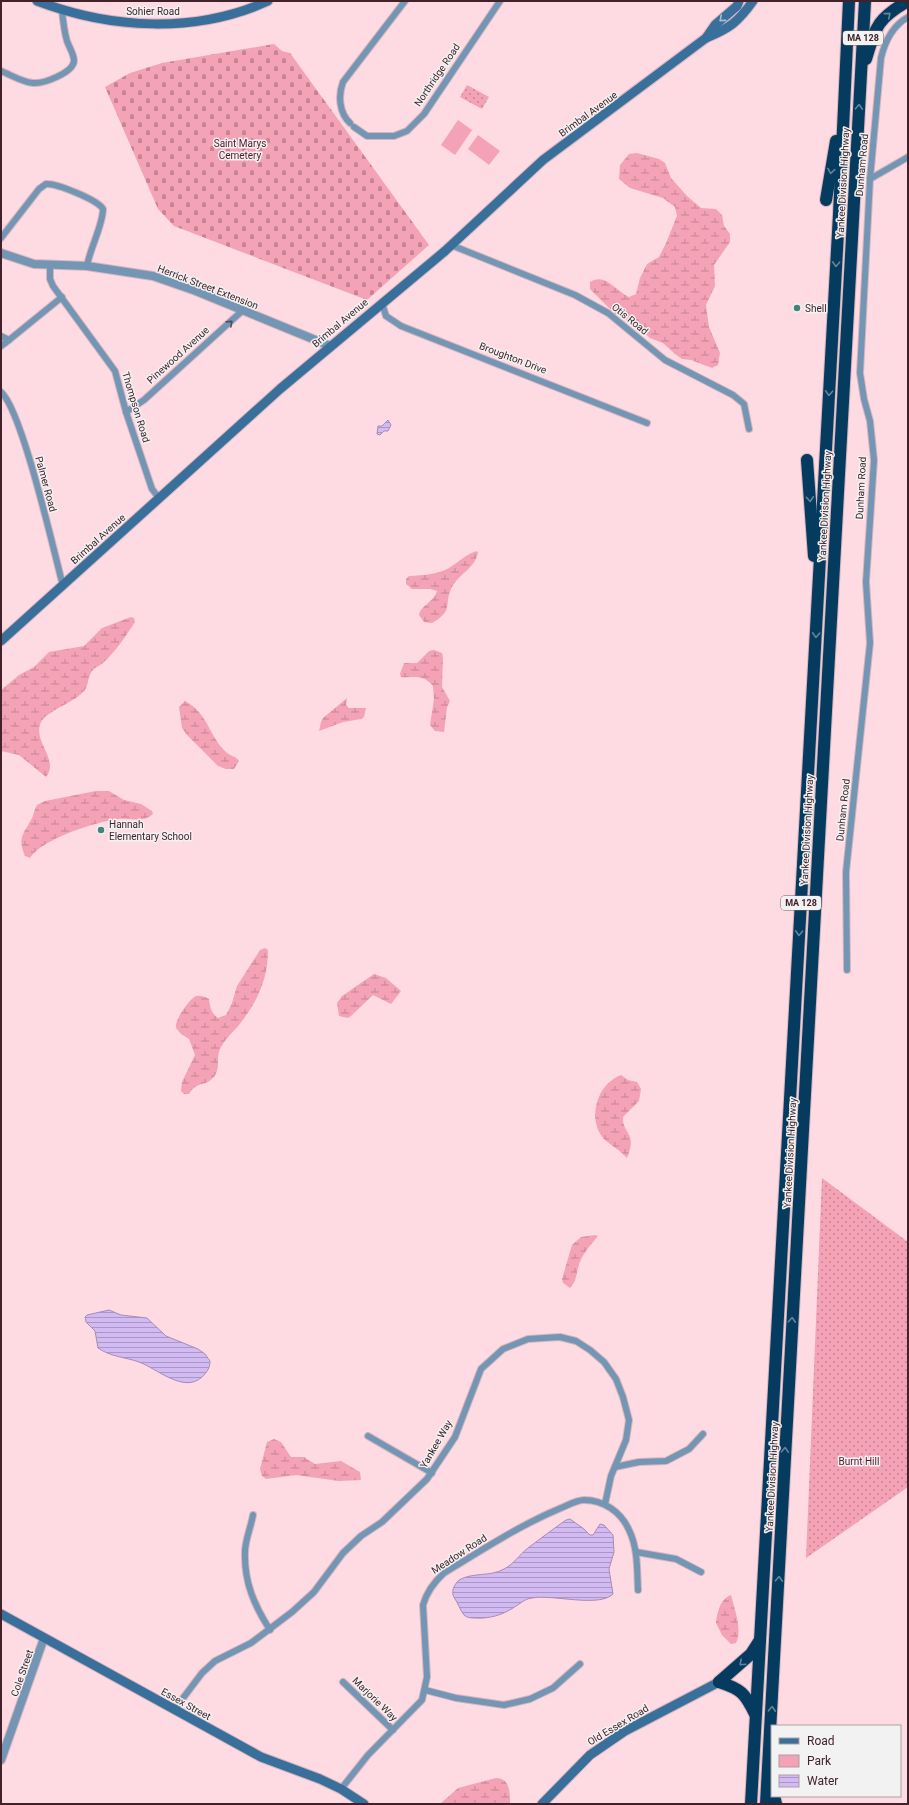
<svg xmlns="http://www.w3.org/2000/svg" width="909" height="1805" font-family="Roboto,sans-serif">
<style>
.green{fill:url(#green-dots)}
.wetland{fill:url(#wetland-marsh)}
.cemetery{fill:url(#cemetery-stones)}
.pitch{fill:#f4a3b6}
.water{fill:url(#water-rules);stroke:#a78cb6}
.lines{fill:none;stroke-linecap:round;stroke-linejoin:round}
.minor-casing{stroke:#d8b5bd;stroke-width:8}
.tertiary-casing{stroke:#d8b5bd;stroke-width:10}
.secondary-casing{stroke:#d8b5bd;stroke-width:11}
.motorway-casing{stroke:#d8b5bd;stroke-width:14}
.minor{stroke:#7396b5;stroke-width:6}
.tertiary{stroke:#7396b5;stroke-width:8}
.secondary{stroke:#38709b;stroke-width:9}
.motorway{stroke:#053b5e;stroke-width:12}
.oneway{stroke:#648499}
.oneway2{stroke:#a8becf}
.oneway3{stroke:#534b5b}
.poi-dot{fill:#40857c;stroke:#f2f2f2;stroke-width:1.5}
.labels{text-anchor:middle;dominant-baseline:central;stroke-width:3;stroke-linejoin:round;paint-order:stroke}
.shield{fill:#f2f2f2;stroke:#776066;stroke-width:1}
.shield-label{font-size:9px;font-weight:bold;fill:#42222a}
.street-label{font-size:10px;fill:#42222a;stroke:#f2f2f2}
.park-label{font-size:10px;fill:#57152b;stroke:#f2f2f2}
.poi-label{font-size:10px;fill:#42222a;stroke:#f2f2f2;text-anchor:start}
</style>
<defs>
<pattern id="green-dots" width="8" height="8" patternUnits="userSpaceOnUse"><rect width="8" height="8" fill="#f4a3b6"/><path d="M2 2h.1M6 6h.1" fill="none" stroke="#c78494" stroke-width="1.8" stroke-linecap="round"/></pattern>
<pattern id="wetland-marsh" width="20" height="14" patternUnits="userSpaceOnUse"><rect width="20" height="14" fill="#f4a3b6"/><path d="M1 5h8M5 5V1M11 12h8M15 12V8" fill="none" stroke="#c78494"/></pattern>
<pattern id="cemetery-stones" width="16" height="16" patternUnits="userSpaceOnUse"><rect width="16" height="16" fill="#f4a3b6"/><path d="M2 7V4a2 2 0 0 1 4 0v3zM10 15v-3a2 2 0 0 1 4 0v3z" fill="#c78494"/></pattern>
<pattern id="water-rules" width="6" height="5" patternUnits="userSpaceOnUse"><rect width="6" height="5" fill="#d2baf2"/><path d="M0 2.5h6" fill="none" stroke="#ac97c4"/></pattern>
</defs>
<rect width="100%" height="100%" fill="#fedae2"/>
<g class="green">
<path d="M467 85 489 97 482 109 460 97Z"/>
<path d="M822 1178 908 1242V1487L806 1558Z"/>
</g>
<g class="wetland">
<path d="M637 153 659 159 665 163 671 178 687 196 701 208 716 209 722 215 724 226 730 234V242L714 265 715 286 706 305 709 327 720 353 718 365 712 368 691 360 682 359 675 354 663 343 650 338 632 323 615 314 590 289V282C605 272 616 291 629 297L636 294 640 278 647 264 659 257 666 243 677 216 675 207 663 198 630 188 619 179 620 165 629 154Z"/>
<path d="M477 551 478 553C474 569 460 573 452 587 443 604 455 610 432 623L424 622 419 615C421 605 434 602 437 591L430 589H412L406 584V579L409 576C423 575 437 575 449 568 460 561 465 555 477 551Z"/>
<path d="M131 617 134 618 135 622C126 636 115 652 103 663 99 666 93 668 91 673 87 679 89 687 83 692 73 703 47 711 41 722 32 742 60 759 46 777L19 755 1 751V690L19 675 34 667 49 652 84 646 102 628Z"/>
<path d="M434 650 442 653 443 657 442 687 450 701 447 707 444 732 435 731 430 725 434 699 433 686C423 674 414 678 401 677L400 674 404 663H417L429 651Z"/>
<path d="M347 698 346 705 349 708H366L364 717 361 719 343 722 319 731 321 722 323 718Z"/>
<path d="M185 701C209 714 209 737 226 752 230 756 236 756 239 761L234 769H226L218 766 187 735 182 728 179 707Z"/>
<path d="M96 791H109L124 800 141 804 152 811 153 814C143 823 130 818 118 819 95 822 42 839 30 858L25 856C18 838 22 836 31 820 34 815 34 810 37 805L45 801Z"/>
<path d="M265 948 268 950C268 980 257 1002 239 1025 233 1032 224 1040 220 1049 216 1058 221 1070 213 1078 204 1087 197 1081 189 1094H184L181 1091 182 1082 195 1055 189 1039 181 1034 176 1028C174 1021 189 999 196 996 201 995 205 997 209 999 210 1007 211 1013 218 1018L226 1015 232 1003 237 986 260 950Z"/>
<path d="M374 974 386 978 401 991 391 1004 373 995 351 1016 348 1018 339 1016 337 1003 342 996Z"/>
<path d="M621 1075 628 1080 637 1082 641 1089 639 1101 623 1117C622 1134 638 1132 627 1158 620 1150 610 1145 603 1138 587 1118 597 1084 621 1075Z"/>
<path d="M595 1235 598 1236C590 1246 581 1255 578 1268 576 1277 576 1281 570 1288L563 1283 562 1279 572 1245 581 1237Z"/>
<path d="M274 1439 281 1442 291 1457H304L315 1464 341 1461 360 1472 361 1480 339 1481 296 1475 266 1479 262 1476 260 1469 267 1442Z"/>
<path d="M731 1595C734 1608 743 1630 736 1643L731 1644 722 1635 716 1623C717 1613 720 1599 731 1595Z"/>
<path d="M496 1778C510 1778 510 1793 510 1804H440L458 1788Z"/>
</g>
<path class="cemetery" d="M274 44 282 51 290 53 429 245 367 300 174 226 158 209 105 87 130 73 162 63Z"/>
<g class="pitch">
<path d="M458 120 472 130 455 155 441 145Z"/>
<path d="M478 135 500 151 489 165 468 149Z"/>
</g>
<g class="water">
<path d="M388 420 391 425 388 431H384L380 435 377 434 378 426H382Z"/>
<path d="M109 1310 121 1315 147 1318 166 1336 198 1349 205 1354 210 1361C210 1368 207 1372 202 1377 184 1394 156 1368 139 1362 125 1357 111 1357 98 1348L95 1331 86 1322 85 1317 87 1315Z"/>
<path d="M570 1519 584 1529 590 1535H593L600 1524 604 1525 613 1535 614 1552 609 1569 613 1594C599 1608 552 1594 532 1598 524 1599 520 1604 513 1608 502 1615 489 1619 475 1618 472 1618 467 1618 464 1615 460 1610 458 1603 455 1599 450 1592 454 1585 459 1580 473 1572 490 1577 504 1569 514 1564 519 1555 528 1548 540 1539 553 1529 566 1520Z"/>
</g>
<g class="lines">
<defs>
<g id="minor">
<path d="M1 71C11 75 22 82 33 83 43 84 73 73 74 61 74 54 69 47 67 41 64 31 63 21 62 10"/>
<path d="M350 123C339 113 338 95 343 82L405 1"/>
<path d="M354 127 367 136H394L407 131 424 114 500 1"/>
<path d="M870 179 908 157"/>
<path d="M1 238 39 189 46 184C56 183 98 200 103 209 103 225 90 248 87 266"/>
<path d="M451 245 575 295 608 313 665 360 733 395 744 404 749 429"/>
<path d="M50 266V279L53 286 115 371 126 412 152 489 159 498"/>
<path d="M382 303 386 316 401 326 647 423"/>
<path d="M1 336 9 340 62 297"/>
<path d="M1 346 9 340"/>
<path d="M1 392C22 410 54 552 63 586"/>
<path d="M126 412 144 400 242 311"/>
<path d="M847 970 846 872 870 643 866 582 874 460 870 421 864 399 860 373 870 179 881 58C885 41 892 26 908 17"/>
<path d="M368 1436 432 1473"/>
<path d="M615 1467 639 1462 666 1461 689 1449 703 1434"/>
<path d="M253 1515C251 1527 245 1540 245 1552 244 1582 254 1605 270 1630"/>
<path d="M636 1552 676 1559 701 1572"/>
<path d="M343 1682 393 1730"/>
<path d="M425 1690 456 1698 504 1705 530 1699 553 1688 580 1664"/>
<path d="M174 1710 202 1673 215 1661 251 1643 292 1612 314 1592 343 1553 361 1536 382 1522 427 1479 455 1437 481 1369 503 1349 528 1339 560 1337 576 1341 590 1350 604 1362 616 1379 623 1397 629 1420 626 1440 611 1476 605 1504"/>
<path d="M341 1789 368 1755 422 1700 427 1677 423 1605C427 1591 434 1582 444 1573 482 1550 520 1525 561 1508 568 1505 577 1500 584 1500 604 1500 621 1512 629 1530 638 1548 637 1570 638 1590"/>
</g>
<g id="tertiary">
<path d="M1 253 34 264 87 266 153 276 196 291 330 346"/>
<path d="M1 1760 44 1638"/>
</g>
<g id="secondary">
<path d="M37 1C111 29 195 34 268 1"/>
<path d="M706 38 715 25 737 6 739 1"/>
<path d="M1 641 280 389 445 251 543 160 706 38C730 28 738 22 753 1"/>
<path d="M1 1614 261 1757 320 1779 341 1789 364 1804"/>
<path d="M542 1804 590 1755 625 1731 719 1682"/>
</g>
<g id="motorway">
<path d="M866 59C876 26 877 19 908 1"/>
<path d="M826 200 836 141"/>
<path d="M807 460 814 556"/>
<path d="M719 1682 751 1654 760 1640"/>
<path d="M719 1682C741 1689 745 1693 755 1714"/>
<path d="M774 1796 776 1804"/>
<path d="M751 1804 839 214 849 1"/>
<path d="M766 1804 865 1"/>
</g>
</defs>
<use href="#minor" class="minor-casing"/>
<use href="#tertiary" class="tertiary-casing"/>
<use href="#secondary" class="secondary-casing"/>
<use href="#motorway" class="motorway-casing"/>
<use href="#minor" class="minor"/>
<use href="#tertiary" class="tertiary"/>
<use href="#secondary" class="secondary"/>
<use href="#motorway" class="motorway"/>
</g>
<defs><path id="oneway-chevron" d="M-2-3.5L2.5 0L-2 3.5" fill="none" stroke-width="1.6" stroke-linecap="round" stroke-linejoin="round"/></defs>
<g class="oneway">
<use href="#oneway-chevron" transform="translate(888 15) rotate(-41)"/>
<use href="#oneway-chevron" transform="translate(859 107) rotate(-87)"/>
<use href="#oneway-chevron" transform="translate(831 171) rotate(99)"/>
<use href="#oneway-chevron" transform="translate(836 264) rotate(93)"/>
<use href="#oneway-chevron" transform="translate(829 393) rotate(93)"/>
<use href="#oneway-chevron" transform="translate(810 499) rotate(86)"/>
<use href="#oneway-chevron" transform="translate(816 635) rotate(93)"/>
<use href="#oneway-chevron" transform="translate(799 933) rotate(93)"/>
<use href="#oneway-chevron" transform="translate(792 1320) rotate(-87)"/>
<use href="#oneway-chevron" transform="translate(785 1450) rotate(-87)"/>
<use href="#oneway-chevron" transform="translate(779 1579) rotate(-87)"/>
<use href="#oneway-chevron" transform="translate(742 1663) rotate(137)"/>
<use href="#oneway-chevron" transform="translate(772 1709) rotate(-87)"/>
</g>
<use class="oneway2" href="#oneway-chevron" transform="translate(722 19) rotate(139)"/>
<use class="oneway3" href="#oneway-chevron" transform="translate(230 323) rotate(-42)"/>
<g class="poi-dot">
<circle cx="797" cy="308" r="4"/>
<circle cx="101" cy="830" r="4"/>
</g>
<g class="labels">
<g class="shield">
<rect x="843" y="31" width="40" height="14" rx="3"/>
<rect x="781" y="896" width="40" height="14" rx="3"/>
</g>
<g class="shield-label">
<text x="863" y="38">MA 128</text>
<text x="801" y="903">MA 128</text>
</g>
<g class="street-label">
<text x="153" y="11">Sohier Road</text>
<text transform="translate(437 75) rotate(-56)">Northridge Road</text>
<text transform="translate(588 114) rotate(-36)">Brimbal Avenue</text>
<text transform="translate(862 165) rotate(-85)">Dunham Road</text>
<text transform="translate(843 183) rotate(-87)">Yankee Division Highway</text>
<text transform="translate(208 287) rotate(21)">Herrick Street Extension</text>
<text transform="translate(630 319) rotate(39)">Otis Road</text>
<text transform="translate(340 323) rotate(-40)">Brimbal Avenue</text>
<text transform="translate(178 355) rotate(-42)">Pinewood Avenue</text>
<text transform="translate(513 358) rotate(21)">Broughton Drive</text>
<text transform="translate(136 407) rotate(73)">Thompson Road</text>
<text transform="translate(46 484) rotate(75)">Palmer Road</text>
<text transform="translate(861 488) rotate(-87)">Dunham Road</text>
<text transform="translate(825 506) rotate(-87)">Yankee Division Highway</text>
<text transform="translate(98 539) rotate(-42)">Brimbal Avenue</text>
<text transform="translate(843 810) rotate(-84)">Dunham Road</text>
<text transform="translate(807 830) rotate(-87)">Yankee Division Highway</text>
<text transform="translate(790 1153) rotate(-87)">Yankee Division Highway</text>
<text transform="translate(436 1444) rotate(-60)">Yankee Way</text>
<text transform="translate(772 1477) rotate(-87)">Yankee Division Highway</text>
<text transform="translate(459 1554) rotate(-33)">Meadow Road</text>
<text transform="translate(22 1673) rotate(-71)">Cole Street</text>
<text transform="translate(375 1699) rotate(44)">Marjorie Way</text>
<text transform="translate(186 1704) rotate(29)">Essex Street</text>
<text transform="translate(618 1725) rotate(-31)">Old Essex Road</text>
</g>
<g class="park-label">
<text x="240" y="143">Saint Marys<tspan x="240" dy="12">Cemetery</tspan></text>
<text x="859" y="1461">Burnt Hill</text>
</g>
<g class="poi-label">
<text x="805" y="308">Shell</text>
<text x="109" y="824">Hannah<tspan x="109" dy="12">Elementary School</tspan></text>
</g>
</g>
<rect width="909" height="1805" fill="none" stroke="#42222a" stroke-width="4"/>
<rect x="771" y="1725" width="130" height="72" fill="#f2f2f2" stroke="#ac9fa2"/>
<rect x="779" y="1738" width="20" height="6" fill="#38709b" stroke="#ac9fa2"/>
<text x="807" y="1745" font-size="12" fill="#42222a">Road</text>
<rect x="779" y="1755" width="20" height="12" fill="#f4a3b6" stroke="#ac9fa2"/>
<text x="807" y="1765" font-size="12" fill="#42222a">Park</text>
<rect x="779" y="1775" width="20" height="12" fill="url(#water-rules)" stroke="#ac9fa2"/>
<text x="807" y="1785" font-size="12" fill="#42222a">Water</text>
</svg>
